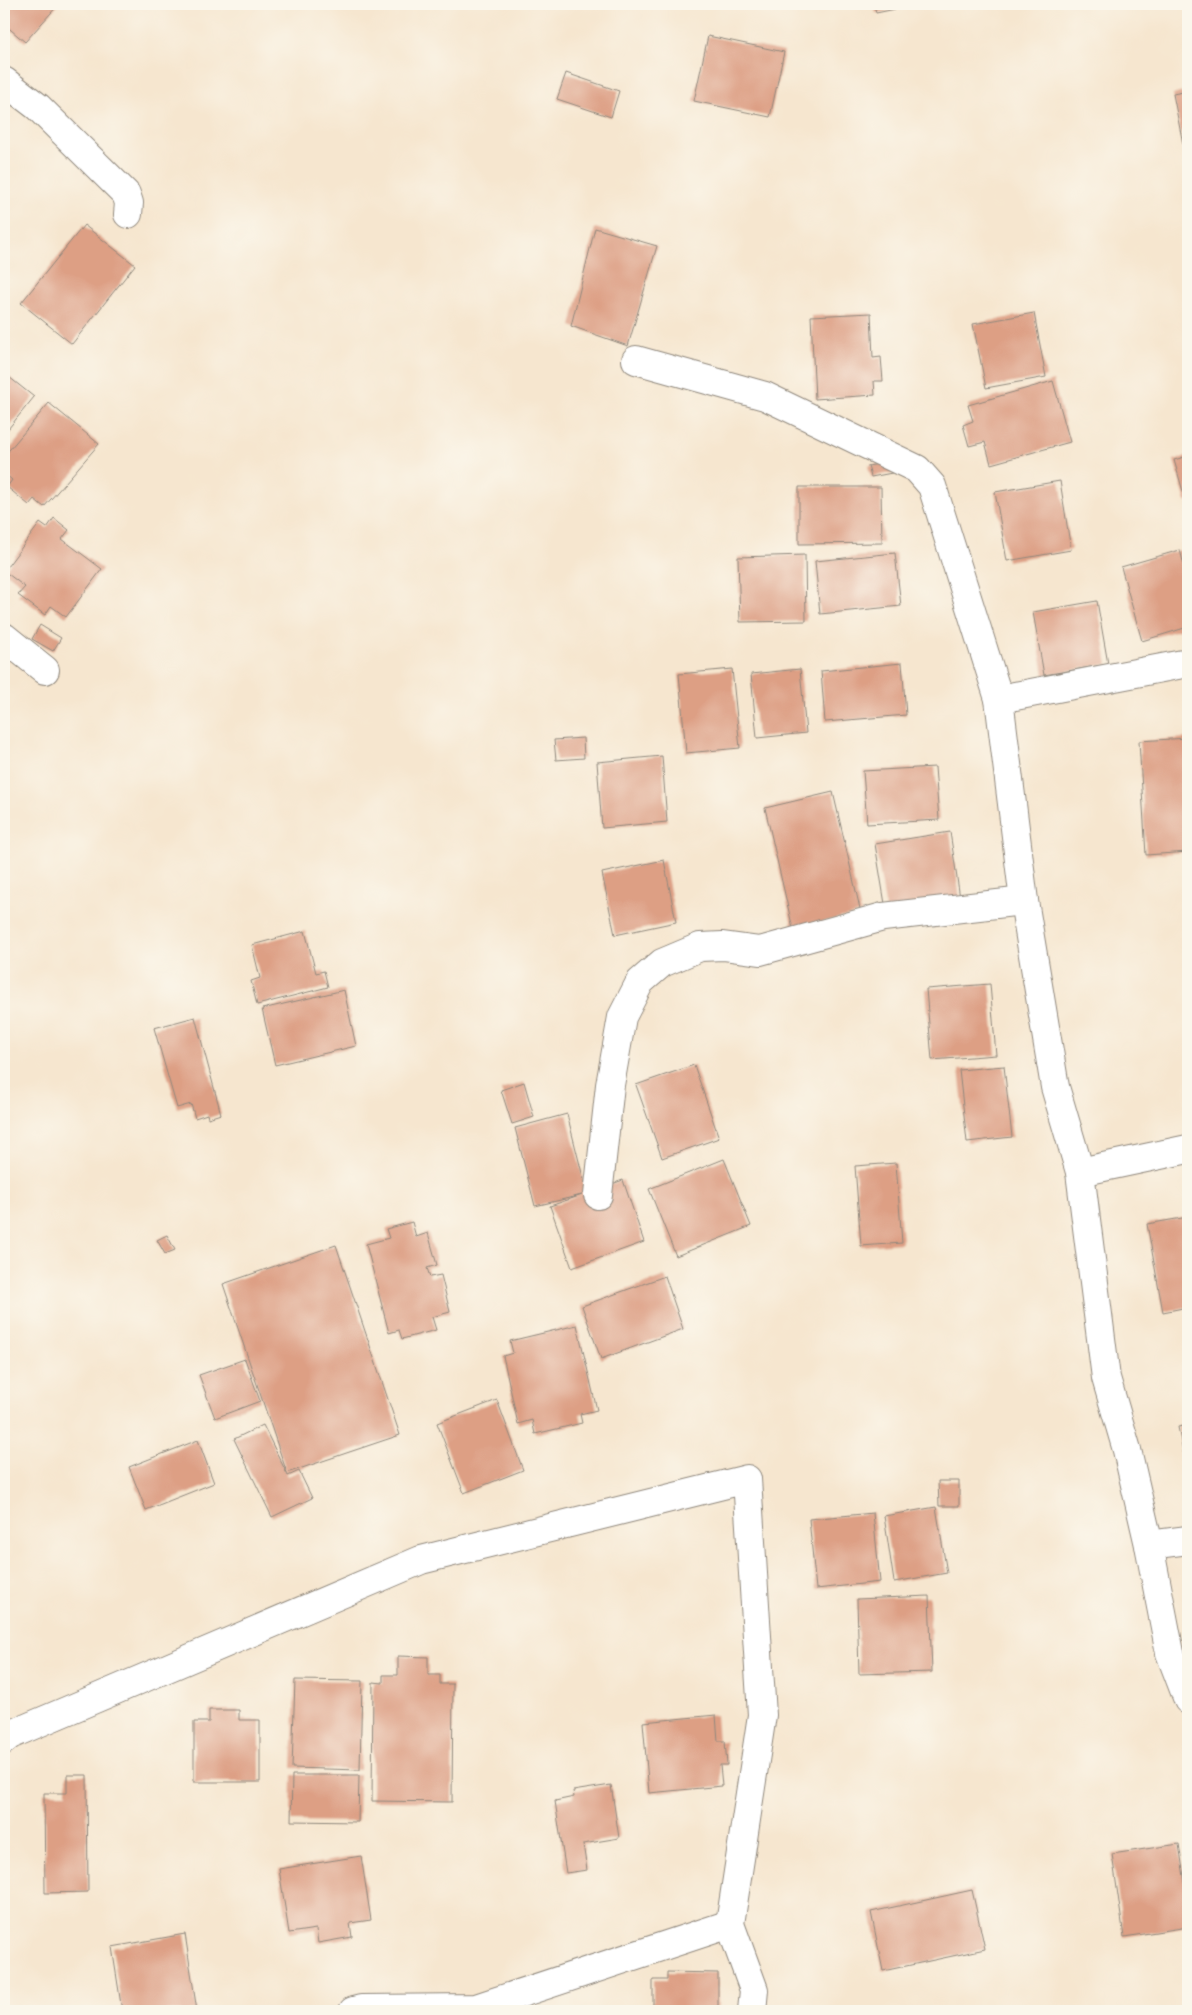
<svg xmlns="http://www.w3.org/2000/svg" width="1192" height="2015" font-family="'Comic Neue',sans-serif">
<style>
.building{fill:#dd9f84}
.lines{fill:none;stroke-linecap:round;stroke-linejoin:round}
.street-casing{stroke:#90887d;stroke-width:30}
.street{stroke:#fff;stroke-width:28}
</style>
<rect width="100%" height="100%" fill="#fbf7ec"/>
<filter id="ink" filterUnits="userSpaceOnUse"><feTurbulence type="fractalNoise" baseFrequency=".02" numOctaves="2"/><feDisplacementMap in="SourceGraphic" scale="10" xChannelSelector="R" yChannelSelector="G"/><feConvolveMatrix kernelMatrix="1 2 1 2 8 2 1 2 1" color-interpolation-filters="sRGB"/></filter>
<filter id="wash" filterUnits="userSpaceOnUse"><feTurbulence type="fractalNoise" baseFrequency=".0096" numOctaves="4" result="noise"/><feDisplacementMap in="SourceGraphic" scale="20" xChannelSelector="R" yChannelSelector="G"/><feGaussianBlur stdDeviation="1.12" result="paint"/><feColorMatrix in="noise" values="0 0 0 0 0 0 0 0 0 0 0 0 0 0 0 0 0 1.4 0 .05"/><feComposite in="paint" operator="in"/></filter>
<g filter="url(#wash)">
<rect width="100%" height="100%" fill="#f6e6cf"/>
<g id="blocks">
<g class="building">
<path d="M4 4H59L25 42 4 24Z"/>
<path d="M874 4H915V5L876 13Z"/>
<path d="M708 36 784 52 770 117 694 101Z"/>
<path d="M566 73 619 91 611 117 557 99Z"/>
<path d="M1188 91V148L1184 149 1173 94Z"/>
<path d="M84 225 135 265 72 344 21 303Z"/>
<path d="M595 228 657 246 628 346 571 326Z"/>
<path d="M871 313 873 358 881 357 883 381H874L875 395 815 399 811 316Z"/>
<path d="M1034 313 1046 377 986 388 973 324Z"/>
<path d="M4 373 34 397 4 434Z"/>
<path d="M1053 381 1070 442 991 464 985 442 969 446 963 425 973 421 968 405Z"/>
<path d="M49 403 99 444 44 507 34 499 29 505 7 487 12 480 4 473V456Z"/>
<path d="M1188 456V502H1186L1174 460Z"/>
<path d="M890 462 892 473 871 477 868 466Z"/>
<path d="M1060 481 1071 550 1007 561 995 492Z"/>
<path d="M799 487H881L882 543 799 544Z"/>
<path d="M54 518 69 530 62 539 102 569 66 617 51 606 45 615 18 595 25 587 4 571 40 523 47 528Z"/>
<path d="M1180 550 1188 580V627L1142 641 1121 567Z"/>
<path d="M895 553 901 606 820 614 815 561Z"/>
<path d="M805 555 806 621 740 622 738 557Z"/>
<path d="M1097 601 1108 664 1044 675 1033 612Z"/>
<path d="M40 625 61 638 53 651 32 639Z"/>
<path d="M902 663 906 715 825 722 821 671Z"/>
<path d="M732 669 740 748 686 753 679 674Z"/>
<path d="M800 669 806 733 757 738 751 674Z"/>
<path d="M583 738 584 758 556 760 554 740Z"/>
<path d="M1188 738V852L1146 855 1139 741Z"/>
<path d="M662 756 667 822 602 828 597 762Z"/>
<path d="M935 767 939 820 867 824 863 771Z"/>
<path d="M833 792 861 913 793 929 765 808Z"/>
<path d="M950 832 960 898 886 910 875 844Z"/>
<path d="M664 860 676 922 615 935 602 873Z"/>
<path d="M305 931 316 973 324 971 328 987 257 1005 251 981 260 978 252 945Z"/>
<path d="M990 984 996 1055 932 1060 926 989Z"/>
<path d="M344 990 356 1046 275 1065 262 1009Z"/>
<path d="M195 1017 221 1114 208 1118 207 1114 195 1118 191 1104 177 1108 154 1028Z"/>
<path d="M694 1065 719 1138 662 1158 636 1085Z"/>
<path d="M1004 1066 1012 1137 967 1142 959 1070Z"/>
<path d="M524 1082 534 1117 512 1124 501 1090Z"/>
<path d="M567 1114 587 1193 623 1180 644 1242 572 1268 550 1206 582 1195 535 1206 515 1128Z"/>
<path d="M724 1159 751 1226 676 1256 649 1189Z"/>
<path d="M896 1163 902 1243 861 1246 855 1166Z"/>
<path d="M1188 1217V1307L1163 1312 1147 1224Z"/>
<path d="M412 1222 416 1237 428 1233 437 1265 427 1268 430 1277 441 1275 450 1312 432 1317 436 1330 402 1339 399 1330 389 1333 366 1244 389 1238 386 1229Z"/>
<path d="M167 1235 175 1250 165 1254 157 1240Z"/>
<path d="M336 1245 400 1435 287 1473 223 1284Z"/>
<path d="M665 1276 683 1329 601 1359 582 1306Z"/>
<path d="M577 1325 597 1410 580 1414 582 1423 535 1434 532 1420 518 1424 503 1356 513 1353 510 1341Z"/>
<path d="M245 1359 260 1401 215 1418 199 1375Z"/>
<path d="M497 1400 523 1470 464 1493 437 1423Z"/>
<path d="M263 1425 288 1476 299 1471 312 1498 272 1517 234 1439Z"/>
<path d="M1188 1425V1470H1187L1178 1427Z"/>
<path d="M198 1440 214 1483 146 1510 129 1467Z"/>
<path d="M938 1481H959V1506H939Z"/>
<path d="M936 1507 947 1573 894 1582 884 1516Z"/>
<path d="M873 1513 880 1582 816 1589 809 1519Z"/>
<path d="M929 1596 932 1672 859 1674 857 1599Z"/>
<path d="M398 1656 428 1657V1675H440V1684H453L452 1802 372 1801 373 1682 383 1683V1675H398Z"/>
<path d="M295 1680 362 1681 360 1770 292 1768Z"/>
<path d="M209 1710H239V1720H260V1782H194V1722H209Z"/>
<path d="M716 1715 718 1741H725L727 1765H720L722 1786 649 1793 643 1722Z"/>
<path d="M67 1775H87L88 1892 45 1893 44 1793H67Z"/>
<path d="M292 1775H359L358 1822 291 1821Z"/>
<path d="M611 1785 619 1838 583 1844 587 1870 566 1873 555 1801 574 1797 573 1791Z"/>
<path d="M1179 1844 1188 1903V1927L1124 1937 1112 1854Z"/>
<path d="M361 1856 371 1920 350 1923 352 1937 318 1943 316 1929 289 1933 279 1869Z"/>
<path d="M972 1890 985 1949 883 1971 871 1912Z"/>
<path d="M185 1934 197 2011H122L112 1947Z"/>
<path d="M667 1972 718 1973V2011H653V1980H667Z"/>
</g>
</g>
</g>
<g filter="url(#ink)">
<use href="#blocks" fill-opacity="0" stroke="#90887d" stroke-width="1"/>
<g class="lines">
<defs>
<g id="street">
<path d="M4 81 38 107 126 194 129 203 128 214"/>
<path d="M636 360 765 396 917 469 932 486 999 699 1024 901 1055 1087 1080 1172 1106 1378 1127 1450 1149 1545 1170 1653 1188 1700"/>
<path d="M4 637 45 670"/>
<path d="M999 699 1188 663"/>
<path d="M1080 1172 1188 1149"/>
<path d="M598 1195 610 1085 622 1017 640 982 662 963 700 947 723 946 760 951 883 917 1024 901"/>
<path d="M1149 1545 1188 1540"/>
<path d="M4 1740 10 1735 421 1560 747 1479 762 1715 730 1924 754 1990 752 2011"/>
<path d="M353 2011 361 2009 476 2008 730 1924"/>
</g>
</defs>
<use href="#street" class="street-casing"/>
<use href="#street" class="street"/>
</g>
</g>
<rect width="1192" height="2015" fill="none" stroke="#fbf7ec" stroke-width="20"/>
</svg>
